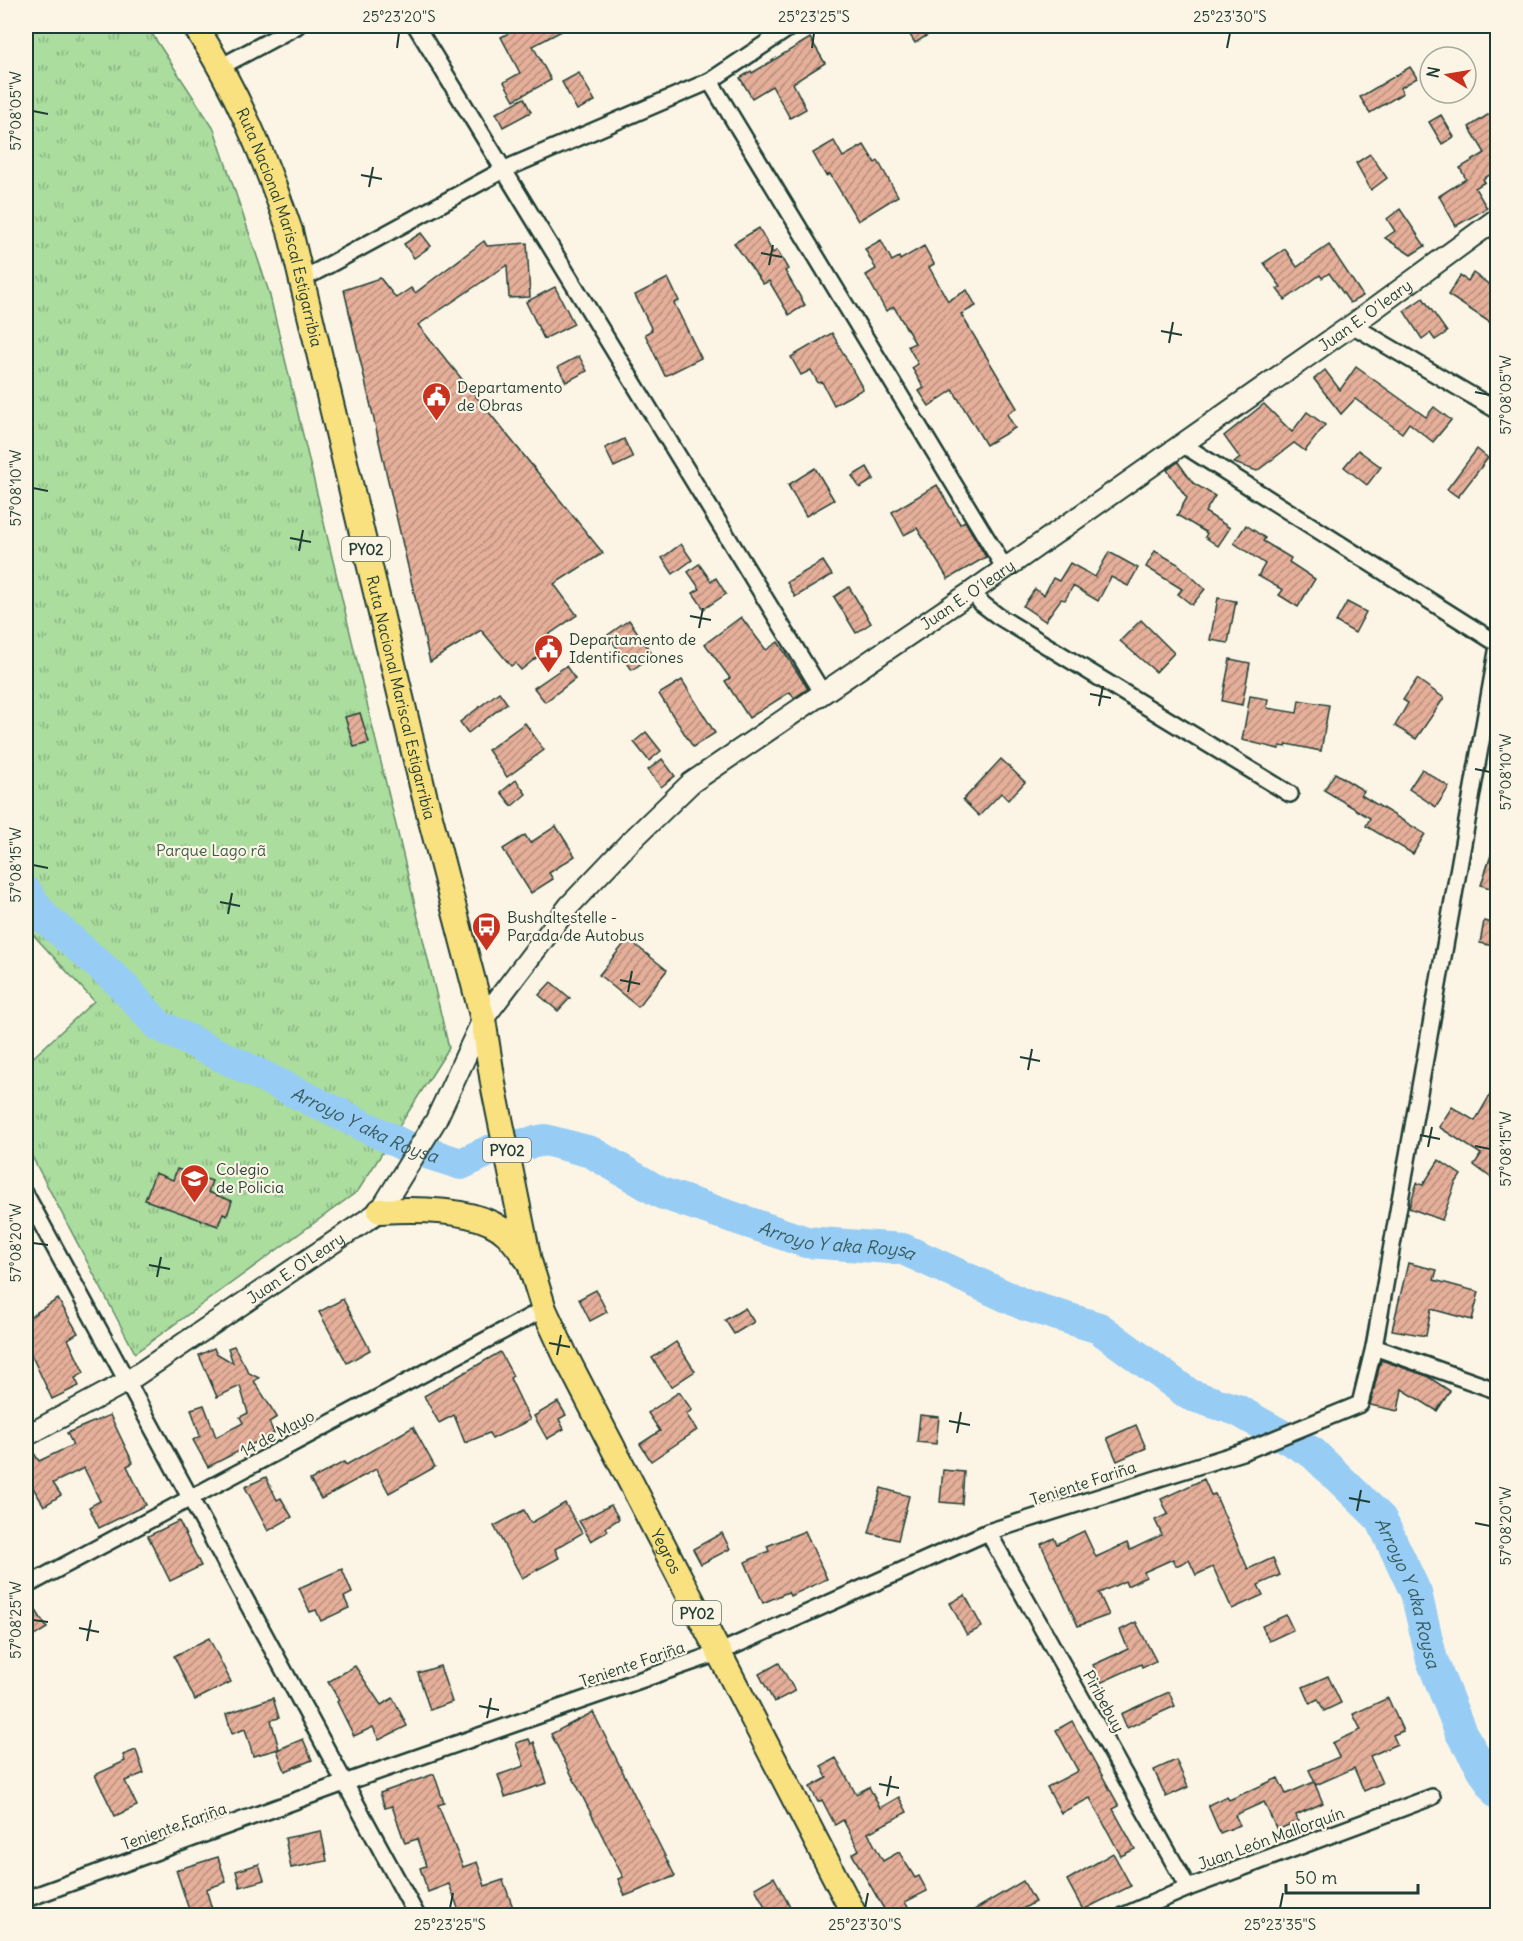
<svg xmlns="http://www.w3.org/2000/svg" width="1523" height="1941" font-family="Delius,sans-serif">
<style>
.park{fill:url(#park-tufts);stroke:#648d69;stroke-width:1.5}
.lines{fill:none;stroke-linecap:round;stroke-linejoin:round}
.river{stroke:#97cdf5;stroke-width:32}
.building{fill:url(#building-hatch);stroke:#1f3d34;stroke-width:1.5}
.minor-casing{stroke:#1f3d34;stroke-width:20}
.tertiary-casing{stroke:#1f3d34;stroke-width:24}
.primary-casing{stroke:#1f3d34;stroke-width:28}
.minor{stroke:#fcf5e5;stroke-width:15}
.tertiary{stroke:#fcf5e5;stroke-width:20}
.primary{stroke:#fae180;stroke-width:24}
.ticks{fill:none;stroke:#1f3d34;stroke-width:2}
.labels{text-anchor:middle;dominant-baseline:central;stroke-width:4.5;stroke-linejoin:round;paint-order:stroke}
.shield{fill:#fcf5e5;stroke:#617469;stroke-width:1.5}
.shield-label{font-size:15px;font-weight:bold;fill:#1f3d34}
.street-label{font-size:16px;fill:#1f3d34;stroke:#fcf5e5}
.poi-label{font-size:16px;fill:#1f3d34;stroke:#fcf5e5;text-anchor:start}
.park-label{font-size:16px;fill:#3b5d49;stroke:#fcf5e5}
.water-label{font-size:18px;font-style:italic;fill:#375a5b;stroke:#fcf5e5}
.neatline{fill:none;stroke:#1f3d34;stroke-width:2}
.ticks-label{font-size:15px;text-anchor:middle;fill:#1f3d34}
</style>
<defs>
<pattern id="park-tufts" width="24" height="20" patternUnits="userSpaceOnUse" patternTransform="scale(1.5)"><rect width="24" height="20" fill="#aadd9e"/><path d="M3 7l-1-3M5 7V3M7 7l1-3M15 17l-1-3M17 17v-4M19 17l1-3" fill="none" stroke="#8ab482"/></pattern>
<pattern id="building-hatch" width="6" height="6" patternUnits="userSpaceOnUse" patternTransform="scale(1.5)"><rect width="6" height="6" fill="#e5af9a"/><path d="M-1 1l2-2M0 6l6-6M5 7l2-2" fill="none" stroke="#b9907e"/></pattern>
</defs>
<rect width="100%" height="100%" fill="#fcf5e5"/>
<filter id="ink" filterUnits="userSpaceOnUse"><feTurbulence type="fractalNoise" baseFrequency=".0167" numOctaves="2"/><feDisplacementMap in="SourceGraphic" scale="12" xChannelSelector="R" yChannelSelector="G"/><feConvolveMatrix kernelMatrix="1 2 1 2 8 2 1 2 1" color-interpolation-filters="sRGB"/></filter>
<g filter="url(#ink)">
<path class="park" d="M26 26H147L214 129 269 292 449 1048 358 1191 135 1353 26 1145V1064L94 1001 26 927Z"/>
<g class="lines">
<path class="river" id="s1" d="M26 892 43 916 120 983 158 1025 405 1146 461 1164 489 1151 545 1140 591 1152 661 1193 806 1242 903 1249 1025 1305 1099 1328 1190 1395 1237 1410 1313 1453 1381 1519 1416 1593 1432 1660 1461 1733 1498 1794"/>
</g>
<g class="building">
<path d="M522 26H571L533 46 551 80 514 100 504 82 520 73 501 37Z"/>
<path d="M915 26H942L915 43 907 30Z"/>
<path d="M810 38 825 63 793 83 806 109 790 118 772 86 752 98 740 78 751 71 752 73Z"/>
<path d="M1410 67 1417 78 1400 88 1403 93 1370 113 1360 97Z"/>
<path d="M579 73 595 101 577 110 562 82Z"/>
<path d="M524 98 531 112 503 127 496 113Z"/>
<path d="M1489 114 1492 119 1497 114V173L1496 171 1483 179 1485 182 1475 188 1487 208 1456 226 1439 196 1466 179 1460 168 1485 153 1469 127Z"/>
<path d="M1441 115 1454 137 1442 144 1429 122Z"/>
<path d="M834 141 843 157 864 145 875 163 878 161 898 196 858 221 830 174 826 176 813 153Z"/>
<path d="M1370 154 1387 178 1371 190 1356 163Z"/>
<path d="M1400 209 1425 246 1411 255 1385 238 1395 231 1387 219Z"/>
<path d="M759 228 773 253 777 250 788 269 785 271 805 305 789 315 769 281 763 284 734 243Z"/>
<path d="M421 233 431 246 414 258 404 244Z"/>
<path d="M881 240 892 261 899 257 900 260 924 246 934 264 929 267 948 301 967 290 976 306 961 314 1017 408 1007 414 1015 428 986 445 953 390 929 406 919 391 924 388 912 368 918 364 908 346 915 343 894 307 886 311 866 275 876 269 865 249Z"/>
<path d="M484 241 487 246 527 243 530 297 509 298 507 265 418 325 603 553 554 584 577 615 544 638 551 646 521 670 515 663 511 666 481 630 430 662 344 290 380 278 396 298 411 288 415 293Z"/>
<path d="M1329 245 1363 296 1350 303 1329 273 1322 278 1320 275 1285 300 1277 289 1281 287 1264 263 1285 249 1297 267Z"/>
<path d="M1473 273 1497 290V327L1448 295 1460 276 1468 281Z"/>
<path d="M668 278 679 301 674 303 701 358 665 376 645 334 652 330 635 295Z"/>
<path d="M555 287 574 324 544 339 526 302Z"/>
<path d="M1423 298 1447 332 1435 340 1430 333 1422 339 1404 311Z"/>
<path d="M832 333 863 389 834 405 822 382 818 383 811 370 801 375 791 357Z"/>
<path d="M579 356 587 371 566 382 558 367Z"/>
<path d="M1356 367 1426 417 1434 407 1451 420 1433 442 1409 423 1402 433 1355 399 1341 414 1314 379 1325 370 1340 390Z"/>
<path d="M1264 404 1292 432 1307 412 1325 425 1305 451 1294 443 1257 471 1234 463 1240 458 1224 436Z"/>
<path d="M624 439 633 458 614 467 605 448Z"/>
<path d="M1477 449 1488 458 1458 497 1447 489Z"/>
<path d="M1358 450 1381 467 1367 485 1344 467Z"/>
<path d="M1178 462 1193 483 1215 496 1205 512 1230 528 1218 546 1205 537 1207 533 1177 515 1187 498 1167 470Z"/>
<path d="M867 467 874 479 860 488 852 476Z"/>
<path d="M815 468 834 500 806 516 788 485Z"/>
<path d="M937 485 960 524 965 521 986 557 948 579 917 528 904 535 892 512Z"/>
<path d="M1246 525 1265 538 1263 541 1291 558 1289 562 1315 579 1298 607 1279 595 1283 590 1258 576 1265 564 1234 543Z"/>
<path d="M681 544 692 560 673 574 662 558Z"/>
<path d="M1155 551 1178 564 1205 589 1192 605 1178 594 1182 589 1146 567Z"/>
<path d="M1109 552 1138 568 1128 586 1111 577 1098 601 1073 586 1065 600 1061 599 1045 621 1023 606 1035 589 1044 595 1053 578 1059 581 1070 563 1095 577Z"/>
<path d="M823 561 832 575 795 597 787 582Z"/>
<path d="M699 564 711 581 716 578 726 594 704 609 693 593 700 589 688 572Z"/>
<path d="M849 587 871 623 856 633 834 597Z"/>
<path d="M1218 598 1236 601 1228 643 1210 640Z"/>
<path d="M1347 602 1366 612 1355 633 1336 622Z"/>
<path d="M741 617 766 650 778 642 808 689 794 698 790 692 749 718 725 681 730 678 705 644Z"/>
<path d="M629 620 653 655 632 670 608 635Z"/>
<path d="M1141 620 1174 653 1156 672 1120 641Z"/>
<path d="M1230 659 1250 663 1242 705 1222 701Z"/>
<path d="M566 666 575 679 545 702 534 688Z"/>
<path d="M1417 679 1444 698 1416 739 1395 726 1408 703 1403 700Z"/>
<path d="M682 680 715 733 693 747 659 694Z"/>
<path d="M499 692 507 703 468 733 460 722Z"/>
<path d="M1250 696 1268 699 1267 708 1297 713 1299 700 1329 705 1321 751 1287 744 1286 747 1280 746 1279 749 1242 740Z"/>
<path d="M360 713 369 743 354 747 345 717Z"/>
<path d="M525 723 544 750 507 777 488 750Z"/>
<path d="M646 732 661 751 649 761 634 742Z"/>
<path d="M662 759 675 776 661 787 648 770Z"/>
<path d="M1001 759 1025 782 1008 800 1001 793 979 816 963 800Z"/>
<path d="M1422 769 1449 787 1436 807 1409 789Z"/>
<path d="M1335 773 1364 791 1361 795 1425 834 1413 854 1366 826 1370 818 1324 790Z"/>
<path d="M516 780 526 794 512 806 501 792Z"/>
<path d="M556 826 575 856 549 873 553 879 531 893 503 849 525 835 530 843Z"/>
<path d="M1495 843 1497 844V891L1481 885Z"/>
<path d="M1484 921 1497 924V947L1480 943Z"/>
<path d="M628 939 667 970 638 1007 599 975Z"/>
<path d="M551 982 570 998 558 1011 539 995Z"/>
<path d="M1497 1083V1182L1474 1165 1481 1154 1439 1127 1452 1107 1475 1121Z"/>
<path d="M1439 1160 1461 1175 1455 1184 1442 1220 1409 1208 1417 1183 1423 1185Z"/>
<path d="M177 1169 212 1181 208 1192 232 1201 227 1215 223 1213 218 1226 145 1200 155 1173 173 1180Z"/>
<path d="M1408 1263 1437 1270 1434 1280 1479 1292 1472 1320 1431 1309 1426 1336 1392 1330Z"/>
<path d="M596 1290 607 1312 590 1321 579 1299Z"/>
<path d="M58 1299 78 1333 68 1339 84 1373 75 1378 79 1386 52 1399 30 1352 26 1354V1319Z"/>
<path d="M343 1299 370 1350 347 1363 319 1312Z"/>
<path d="M745 1308 754 1322 734 1334 725 1320Z"/>
<path d="M676 1342 695 1371 671 1387 652 1358Z"/>
<path d="M234 1346 249 1373 259 1378 254 1381 277 1417 269 1422 274 1433 208 1467 193 1440 200 1436 191 1409 204 1405 216 1437 243 1423 240 1417 248 1413 240 1386 217 1397 199 1355 214 1348 216 1353 233 1363 228 1348Z"/>
<path d="M500 1352 513 1376 510 1378 530 1420 492 1439 489 1433 465 1443 454 1415 439 1423 424 1396Z"/>
<path d="M1381 1360 1427 1376 1450 1391 1437 1411 1402 1389 1398 1411 1370 1405Z"/>
<path d="M679 1392 692 1410 686 1414 697 1430 651 1461 640 1444 660 1431 648 1413Z"/>
<path d="M558 1402 566 1415 559 1419 564 1429 547 1439 534 1416Z"/>
<path d="M110 1415 133 1463 127 1466 146 1505 99 1528 89 1507 100 1501 84 1468 53 1483 61 1495 44 1506 26 1476V1448L30 1447 39 1461 73 1445 67 1433Z"/>
<path d="M920 1415 939 1417 936 1444 917 1442Z"/>
<path d="M1136 1425 1146 1448 1117 1461 1107 1438Z"/>
<path d="M413 1427 435 1467 389 1493 376 1469 321 1499 310 1480 344 1462 346 1465Z"/>
<path d="M943 1470 964 1472 962 1504 940 1502Z"/>
<path d="M266 1477 277 1500 281 1498 292 1517 268 1531 245 1487Z"/>
<path d="M1204 1479 1211 1495 1215 1494 1248 1569 1273 1558 1280 1575 1258 1585 1263 1595 1232 1609 1213 1567 1196 1575 1189 1560 1176 1566 1173 1559 1144 1572 1146 1577 1127 1586 1125 1581 1099 1593 1109 1615 1078 1626 1041 1544 1054 1538 1057 1544 1084 1531 1096 1557 1127 1543 1130 1550 1162 1535 1155 1520 1168 1514 1161 1499Z"/>
<path d="M881 1488 909 1496 898 1540 869 1533Z"/>
<path d="M565 1503 582 1533 555 1549 559 1558 522 1578 494 1526 524 1510 531 1523Z"/>
<path d="M611 1505 619 1519 606 1527 608 1531 591 1541 579 1521Z"/>
<path d="M179 1521 201 1566 170 1581 148 1536Z"/>
<path d="M805 1531 827 1579 790 1596 788 1592 763 1603 745 1562 769 1551 767 1546Z"/>
<path d="M722 1533 730 1549 701 1564 693 1549Z"/>
<path d="M342 1569 352 1593 344 1597 349 1608 321 1621 316 1610 310 1612 299 1588Z"/>
<path d="M965 1595 982 1627 967 1635 950 1603Z"/>
<path d="M35 1609 47 1628 26 1641V1615Z"/>
<path d="M1286 1615 1293 1630 1269 1641 1262 1626Z"/>
<path d="M1136 1622 1156 1661 1142 1667 1141 1664 1100 1683 1093 1665 1128 1649 1120 1630Z"/>
<path d="M209 1638 231 1682 195 1700 174 1656Z"/>
<path d="M779 1663 795 1691 774 1702 759 1674Z"/>
<path d="M355 1666 381 1705 393 1698 407 1726 379 1740 373 1727 354 1736 337 1702 339 1700 328 1682Z"/>
<path d="M440 1666 452 1702 430 1710 418 1673Z"/>
<path d="M1328 1676 1341 1703 1324 1711 1318 1699 1310 1703 1303 1687Z"/>
<path d="M1169 1692 1175 1706 1127 1728 1121 1714Z"/>
<path d="M273 1698 279 1718 271 1720 279 1749 253 1756 245 1729 232 1734 226 1714Z"/>
<path d="M1388 1698 1403 1731 1393 1735 1397 1744 1370 1756 1382 1783 1364 1791 1354 1768 1316 1785 1309 1770 1339 1757 1332 1743 1361 1730 1353 1714Z"/>
<path d="M593 1712 675 1876 625 1896 618 1879 623 1877 551 1734Z"/>
<path d="M1072 1721 1119 1806 1113 1809 1135 1849 1121 1856 1090 1798 1061 1813 1047 1787 1078 1771 1056 1730Z"/>
<path d="M303 1739 312 1760 285 1771 277 1750Z"/>
<path d="M529 1739 531 1744 534 1742 547 1783 505 1797 498 1775 524 1766 516 1743Z"/>
<path d="M136 1750 144 1773 125 1781 137 1806 115 1816 95 1775 125 1761 123 1755Z"/>
<path d="M836 1758 856 1794 869 1787 880 1808 899 1797 907 1812 868 1833 883 1861 899 1852 915 1878 919 1876 927 1891 905 1902 913 1916H888L852 1854 859 1850 843 1820 835 1825 822 1800 818 1802 810 1787 827 1778 821 1766Z"/>
<path d="M1176 1760 1188 1787 1166 1797 1154 1770Z"/>
<path d="M434 1774 444 1803 438 1805 463 1867 477 1862 485 1886 503 1880 516 1916H461L449 1884 428 1892 420 1868 426 1866 417 1839 405 1843 392 1806 385 1808 380 1793Z"/>
<path d="M1278 1778 1286 1794 1314 1782 1323 1803 1296 1815 1298 1821 1277 1830 1264 1802 1235 1815 1240 1825 1220 1833 1208 1805 1227 1796 1229 1800Z"/>
<path d="M321 1831 327 1861 291 1868 285 1838Z"/>
<path d="M1113 1853 1131 1886 1083 1910 1067 1880Z"/>
<path d="M218 1857 226 1882 206 1889 214 1916H191L176 1870Z"/>
<path d="M259 1864 264 1880 240 1887 236 1871Z"/>
<path d="M774 1877 792 1911 784 1916H770L755 1888Z"/>
<path d="M1023 1881 1035 1902 1010 1916H964Z"/>
</g>
<g class="lines">
<defs>
<g id="minor">
<path d="M416 26 822 692"/>
<path d="M222 66 297 26"/>
<path d="M710 81 1004 567"/>
<path d="M303 279 505 169 710 81 792 26"/>
<path d="M1352 325 1498 411"/>
<path d="M1182 444 1498 644"/>
<path d="M973 591 981 603 998 616 1290 794"/>
<path d="M26 1195 417 1916"/>
<path d="M1374 1347 1498 1391"/>
<path d="M988 1532 1188 1888"/>
<path d="M26 1586 544 1309"/>
<path d="M26 1899 344 1783 718 1653 988 1532 1245 1451 1360 1404 1374 1347 1498 646"/>
<path d="M1123 1916 1188 1888 1432 1797"/>
</g>
<g id="tertiary">
<path id="s2" d="M26 1436 128 1381 380 1211 436 1120 483 1019 569 906 629 843 691 783 973 591 1352 325 1498 218"/>
</g>
<g id="primary">
<path id="s3" d="M195 26C237 90 265 159 290 231L424 794 483 1019 494 1089 529 1261 544 1309 566 1357 855 1916"/>
<path d="M380 1211C415 1209 480 1208 507 1234 514 1241 521 1251 527 1259"/>
</g>
</defs>
<use href="#minor" class="minor-casing"/>
<use href="#tertiary" class="tertiary-casing"/>
<use href="#primary" class="primary-casing"/>
<use href="#minor" class="minor"/>
<use href="#tertiary" class="tertiary"/>
<use href="#primary" class="primary"/>
</g>
</g>
<path class="ticks" d="M397 48 399 33M812 48 814 33M1227 48 1230 33M33 111 48 114M361 175 382 179M369 187 373 167M761 253 782 257M769 265 773 245M1161 331 1182 335M1169 343 1173 322M1475 392 1490 395M33 488 48 491M290 538 311 542M299 551 303 530M690 616 711 620M699 628 703 608M1090 694 1111 698M1099 706 1103 686M1475 769 1490 772M33 865 48 868M220 902 240 906M228 914 232 893M620 980 640 984M628 992 632 971M1020 1057 1040 1061M1028 1070 1032 1049M1420 1135 1440 1139M1475 1146 1490 1149M1428 1147 1432 1127M33 1243 48 1245M149 1265 170 1269M157 1277 161 1257M549 1343 570 1347M557 1355 561 1335M949 1421 970 1425M957 1433 961 1412M1349 1498 1370 1502M1357 1511 1361 1490M1475 1523 1490 1526M33 1620 48 1622M79 1628 99 1632M87 1641 91 1620M479 1706 499 1710M487 1718 491 1698M879 1784 899 1788M887 1796 891 1776M450 1908 453 1893M865 1908 868 1893M1280 1908 1283 1893"/>
<defs>
<symbol id="civic-pin" viewBox="-11 -11 22 30"><path d="M0 17L-7.5 6A9.5 9.5 0 1 1 7.5 6Z" fill="#c8321e" stroke="#fcf5e5"/><path d="M-.6-6.5H3V-4.5H.6V-3L4-1V1h2V6H-6V1h2V-1L-.6-3ZM-1.2 2.5V6h2.4V2.5Z" fill="#fff"/></symbol>
<symbol id="bus-pin" viewBox="-11 -11 22 30"><path d="M0 17L-7.5 6A9.5 9.5 0 1 1 7.5 6Z" fill="#c8321e" stroke="#fcf5e5"/><path d="M-5-6H5V4H4V6H2V4H-2V6H-4V4H-5ZM-3.5-4V0h7V-4ZM-3.5 1.2v1.5H-2V1.2ZM2 1.2v1.5H3.5V1.2Z" fill="#fff"/></symbol>
<symbol id="school-pin" viewBox="-11 -11 22 30"><path d="M0 17L-7.5 6A9.5 9.5 0 1 1 7.5 6Z" fill="#c8321e" stroke="#fcf5e5"/><path d="M0-5L7-2L0 1L-7-2ZM-4 1L0 2.5L4 1V4Q0 6-4 4Z" fill="#fff"/></symbol>
</defs>
<g fill-rule="evenodd">
<use href="#civic-pin" x="420" y="380" width="33" height="45"/>
<use href="#civic-pin" x="532" y="632" width="33" height="45"/>
<use href="#bus-pin" x="470" y="910" width="33" height="45"/>
<use href="#school-pin" x="178" y="1162" width="33" height="45"/>
</g>
<g class="labels">
<g class="shield">
<rect x="342" y="537" width="48" height="24" rx="4.5"/>
<rect x="483" y="1138" width="48" height="24" rx="4.5"/>
<rect x="673" y="1601" width="48" height="24" rx="4.5"/>
</g>
<g class="shield-label">
<text x="366" y="549">PY02</text>
<text x="507" y="1150">PY02</text>
<text x="697" y="1613">PY02</text>
</g>
<g class="street-label">
<text stroke="none"><textPath href="#s3" startOffset="220">Ruta Nacional Mariscal Estigarribia</textPath></text>
<text stroke="none"><textPath href="#s2" startOffset="1774">Juan E. O´leary</textPath></text>
<text stroke="none"><textPath href="#s2" startOffset="1288">Juan E. O´leary</textPath></text>
<text stroke="none"><textPath href="#s3" startOffset="706">Ruta Nacional Mariscal Estigarribia</textPath></text>
<text stroke="none"><textPath href="#s2" startOffset="318">Juan E. O'Leary</textPath></text>
<text transform="translate(277 1433) rotate(-28)">14 de Mayo</text>
<text transform="translate(1083 1483) rotate(-18)">Teniente Fariña</text>
<text stroke="none"><textPath href="#s3" startOffset="1606">Yegros</textPath></text>
<text transform="translate(632 1664) rotate(-19)">Teniente Fariña</text>
<text transform="translate(1104 1701) rotate(61)">Piribebuy</text>
<text transform="translate(174 1826) rotate(-20)">Teniente Fariña</text>
<text transform="translate(1271 1838) rotate(-20)">Juan León Mallorquín</text>
</g>
<g class="poi-label">
<text x="457" y="387">Departamento<tspan x="457" dy="18">de Obras</tspan></text>
<text x="569" y="639">Departamento de<tspan x="569" dy="18">Identificaciones</tspan></text>
<text x="507" y="917">Bushaltestelle -<tspan x="507" dy="18">Parada de Autobus</tspan></text>
<text x="216" y="1169">Colegio<tspan x="216" dy="18">de Policia</tspan></text>
</g>
<g class="park-label">
<text x="211" y="850">Parque Lago rã</text>
</g>
<g class="water-label">
<text stroke="none"><textPath href="#s1" startOffset="418">Arroyo Y aka Roysa</textPath></text>
<text stroke="none"><textPath href="#s1" startOffset="922">Arroyo Y aka Roysa</textPath></text>
<text stroke="none"><textPath href="#s1" startOffset="1624">Arroyo Y aka Roysa</textPath></text>
</g>
</g>
<rect width="1523" height="1941" fill="none" stroke="#fcf5e5" stroke-width="66"/>
<g transform="translate(1448 75) rotate(281)"><circle r="28" fill="#fcf5e5" stroke="#a4ab9e" stroke-width="1.5"/>
<path d="M0-4.5L10 22L0 15L-10 22Z" fill="#c8321e"/>
<text y="-9" font-size="16" font-weight="bold" text-anchor="middle" fill="#1f3d34">N</text>
</g>
<path d="M1286 1884v9h132v-9" fill="none" stroke="#1f3d34" stroke-width="3"/>
<text x="1295" y="1884" font-size="18" fill="#1f3d34" stroke="#fcf5e5" stroke-width="4.5" paint-order="stroke">50 m</text>
<rect x="33" y="33" width="1457" height="1875" class="neatline"/>
<g class="ticks-label">
<text x="399" y="22">25°23'20"S</text>
<text x="814" y="22">25°23'25"S</text>
<text x="1230" y="22">25°23'30"S</text>
<text transform="translate(16 111) rotate(-90)" y="5">57°08'05"W</text>
<text transform="translate(1506 395) rotate(-90)" y="5">57°08'05"W</text>
<text transform="translate(16 488) rotate(-90)" y="5">57°08'10"W</text>
<text transform="translate(1506 772) rotate(-90)" y="5">57°08'10"W</text>
<text transform="translate(16 865) rotate(-90)" y="5">57°08'15"W</text>
<text transform="translate(1506 1149) rotate(-90)" y="5">57°08'15"W</text>
<text transform="translate(16 1243) rotate(-90)" y="5">57°08'20"W</text>
<text transform="translate(1506 1526) rotate(-90)" y="5">57°08'20"W</text>
<text transform="translate(16 1620) rotate(-90)" y="5">57°08'25"W</text>
<text x="450" y="1930">25°23'25"S</text>
<text x="865" y="1930">25°23'30"S</text>
<text x="1280" y="1930">25°23'35"S</text>
</g>
</svg>
